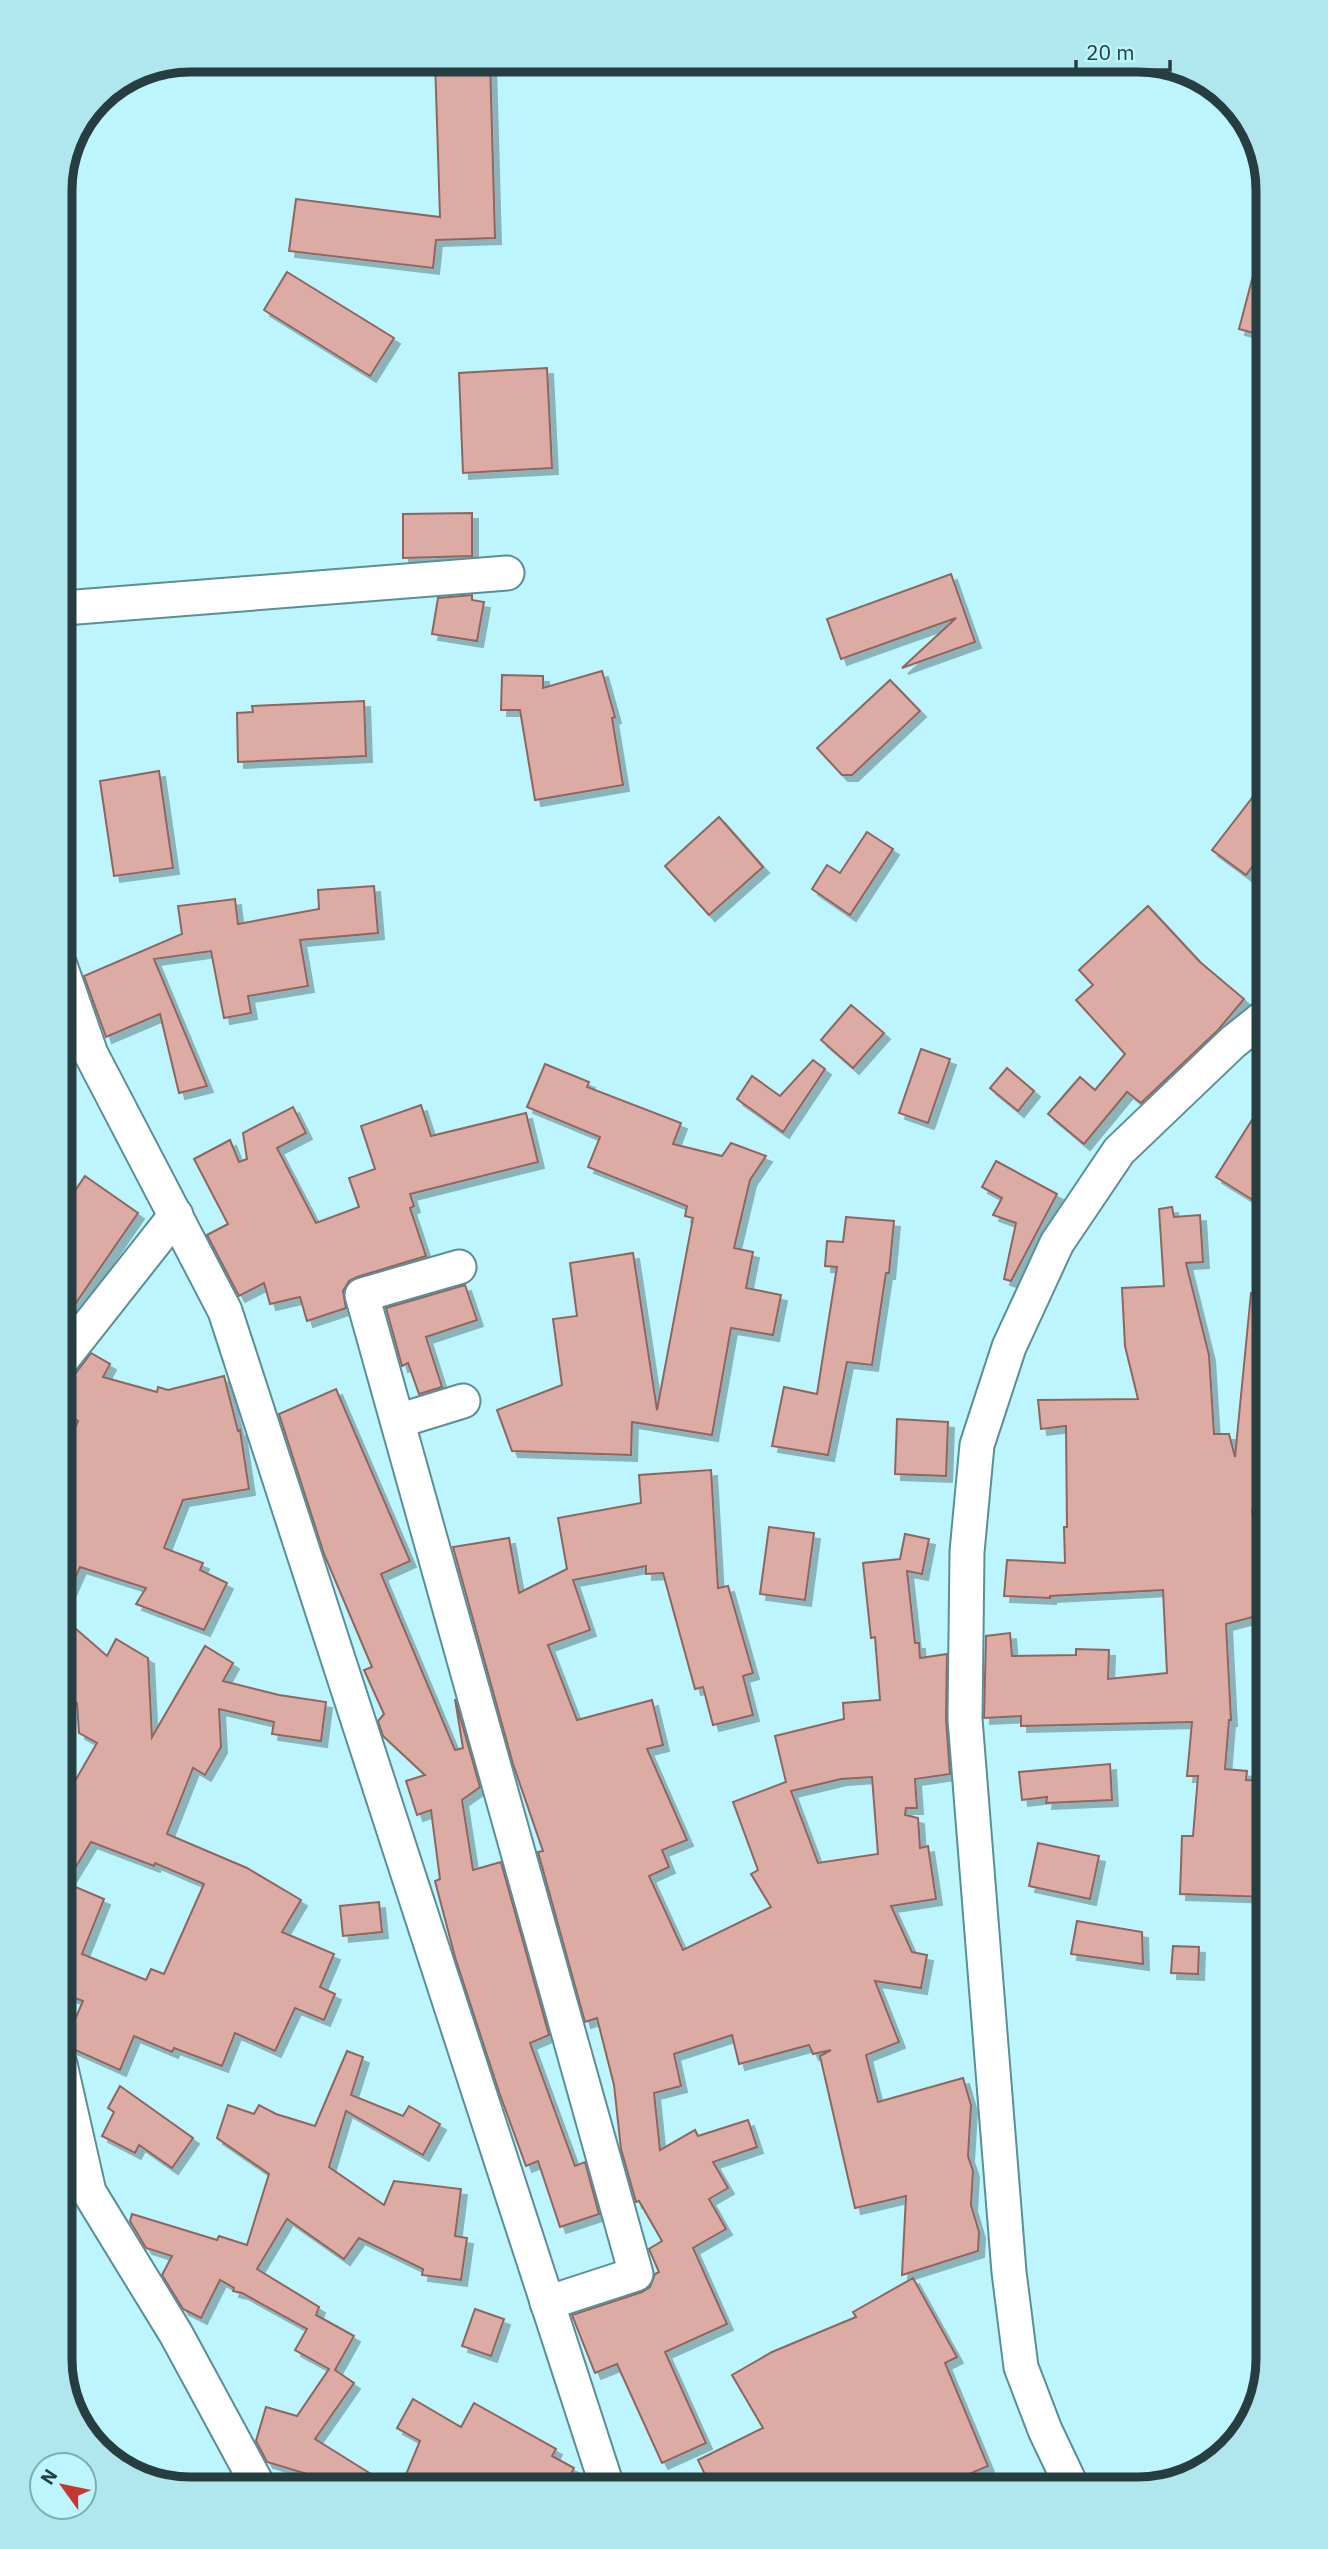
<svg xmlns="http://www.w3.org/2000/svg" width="1328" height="2549" font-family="'IBM Plex Sans',sans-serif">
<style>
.building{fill:#dbaba4;stroke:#91655f;stroke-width:2;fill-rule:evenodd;filter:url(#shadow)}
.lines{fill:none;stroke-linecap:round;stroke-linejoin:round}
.minor-casing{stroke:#5a8f97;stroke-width:37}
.minor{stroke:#fff;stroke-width:33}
.rim{fill:none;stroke:#273e41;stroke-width:9}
</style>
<defs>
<filter id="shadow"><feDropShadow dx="6" dy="6" stdDeviation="0" flood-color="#0004"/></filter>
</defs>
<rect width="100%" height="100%" fill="#bcf5fd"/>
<g class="building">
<path d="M435 60H490L495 238 436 240 433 268 289 251 296 199 440 217Z"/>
<path d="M1260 249 1269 251V337L1239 329Z"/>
<path d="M287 272 394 338 370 376 264 310Z"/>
<path d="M547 368 552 468 463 473 459 373Z"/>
<path d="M472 513V556L403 558V514Z"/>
<path d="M951 574 975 642 902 668 956 618 841 659 827 619Z"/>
<path d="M472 595V600L484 602 477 641 432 634 438 598Z"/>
<path d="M602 671 615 717 612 718 623 785 535 800 520 710H501L502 675 543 676V688Z"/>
<path d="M890 680 920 711 852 775H842L817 748Z"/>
<path d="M364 701 366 756 238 762 237 713 253 712 252 706Z"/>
<path d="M159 771 173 868 114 876 100 781Z"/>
<path d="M1269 776V866L1258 859 1246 875 1212 850Z"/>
<path d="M719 817 763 867 709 915 665 866Z"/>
<path d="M867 832 893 849 850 915 812 889 827 865 840 873Z"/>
<path d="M374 886 378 933 300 940 308 986 248 996 251 1013 224 1018 211 951 154 959 207 1086 179 1093 160 1014 106 1037 84 976 182 934 178 906 235 899 238 924 319 909 318 890Z"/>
<path d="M1148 906 1200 962 1244 999 1218 1030 1141 1103 1127 1092 1084 1144 1048 1114 1080 1077 1095 1090 1125 1054 1076 1000 1093 985 1079 970Z"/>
<path d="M851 1005 884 1033 853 1068 821 1040Z"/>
<path d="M921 1049 950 1059 928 1123 899 1113Z"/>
<path d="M813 1060 825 1069 783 1132 737 1099 752 1076 780 1096Z"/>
<path d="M545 1064 589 1082 587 1087 681 1123 673 1144 722 1156 731 1143 766 1156 750 1180 734 1248 753 1252 746 1288 781 1295 773 1335 731 1328 712 1435 632 1422 631 1455 512 1451 497 1410 562 1385 553 1319 577 1316 570 1263 633 1253 657 1410 693 1218 685 1216 687 1206 588 1167 600 1137 527 1107Z"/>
<path d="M1007 1068 1034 1091 1018 1111 990 1088Z"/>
<path d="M1269 1093V1182L1256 1202 1216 1177Z"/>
<path d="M421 1105 431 1136 526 1113 538 1162 410 1194 414 1206 410 1208 426 1256 357 1277 349 1281 343 1291 346 1308 307 1321 300 1297 270 1304 264 1283 239 1296 207 1235 228 1224 194 1159 230 1140 239 1162 247 1159 243 1133 293 1107 306 1133 277 1148 316 1223 359 1207 349 1178 375 1169 361 1126Z"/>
<path d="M996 1161 1057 1194 1011 1281 1004 1279 1016 1223 993 1215 1002 1198 982 1187Z"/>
<path d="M85 1176 138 1213 60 1326V1213Z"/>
<path d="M1172 1207 1174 1217 1200 1215 1203 1262 1186 1263 1209 1355 1214 1434H1229L1235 1457 1251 1293 1269 1294V1427L1252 1512 1263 1560 1268 1559V1613L1226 1624 1231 1720H1229L1225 1769 1247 1771 1246 1780 1268 1781V1897L1180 1894 1182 1836H1193L1198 1776H1187L1192 1722 1021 1726V1716L984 1718 986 1636 1010 1633 1012 1656 1076 1655V1649L1109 1650 1108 1679 1167 1673 1163 1590 1050 1596V1598L1004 1596 1007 1560 1065 1563 1064 1527H1067L1066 1426 1041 1429 1038 1400 1138 1399 1125 1346 1122 1288 1164 1286 1159 1209Z"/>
<path d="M846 1217 894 1221 889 1273H886L872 1365 847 1362 828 1455 772 1446 784 1387 817 1394 837 1267 825 1266 827 1241 843 1242Z"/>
<path d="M465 1285 477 1320 426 1337 442 1387 419 1394 408 1363 402 1366 386 1308Z"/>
<path d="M91 1353 110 1364 103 1377 157 1392 158 1387 168 1390 224 1376 238 1431 240 1430 249 1489 183 1500 164 1548 203 1563 200 1570 227 1583 204 1630 136 1604 146 1588 80 1567 60 1612V1512L67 1487 60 1484V1468L78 1421 60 1409V1381L68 1380 75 1374Z"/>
<path d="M336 1389 410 1561 381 1574 455 1750 463 1748 455 1699 480 1787 462 1800 473 1870 501 1862 549 2035 530 2043 575 2166 585 2162 599 2214 560 2227 538 2161 526 2166 499 2092 455 1957 435 1881 440 1879 431 1810 417 1815 406 1781 425 1775 383 1736 378 1721 384 1714 364 1670 372 1667 324 1554 279 1414Z"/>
<path d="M897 1419 948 1422 946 1476 895 1474Z"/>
<path d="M711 1470 718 1588 728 1586 753 1673 743 1676 753 1715 713 1725 703 1687 695 1689 663 1573 646 1574V1566L573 1580 590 1630 548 1645 577 1720 652 1700 663 1745 647 1749 687 1840 662 1850 669 1867 649 1876 683 1950 771 1907 751 1874 758 1870 733 1802 786 1782 775 1736 844 1719 843 1703 880 1700 875 1637 871 1638 863 1563 900 1559 905 1534 929 1539 922 1574 907 1571 915 1643H919L920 1658 947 1654 946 1719 950 1774 915 1779 917 1808H906L905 1815 918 1818 920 1848 928 1846 936 1899 891 1906 912 1952 927 1955 921 1988 875 1981 899 2042 866 2055 878 2102 963 2078 971 2105 968 2156 973 2171 971 2205 979 2232 978 2251 902 2275 906 2196 855 2208 820 2056 831 2050 813 2054 809 2045 739 2064 732 2035 674 2054 681 2086 654 2093 660 2150 695 2130 698 2136 748 2120 757 2147 713 2162 728 2188 709 2199 726 2229 693 2248 727 2324 665 2352 706 2443 662 2463 617 2364 595 2373 572 2315 642 2292 650 2287 655 2274 659 2272 649 2249 662 2241 639 2201 636 2202 621 2149 614 2085 597 2018 585 2022 538 1852 543 1851 513 1764 453 1547 509 1538 519 1593 567 1569 558 1518 641 1503 639 1475ZM872 1777 878 1854 818 1863 791 1791 841 1779Z"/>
<path d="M769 1527 814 1533 805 1600 760 1594Z"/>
<path d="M60 1615 107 1656 116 1639 148 1658 152 1737 205 1646 233 1663 223 1681 279 1695 326 1702 321 1741 272 1734 274 1722 219 1709 221 1747 205 1775 193 1768 167 1834 247 1868 301 1900 282 1932 334 1954 320 1987 335 1994 324 2020 295 2008 275 2051 235 2033 222 2066 174 2048 172 2052 134 2036 120 2070 64 2045 83 2001 65 1994 60 2005V1807L97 1743 79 1733 77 1703 60 1693ZM91 1842 154 1866 155 1863 204 1884 164 1974 151 1969 146 1980 82 1954 104 1899 66 1883Z"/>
<path d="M1110 1764 1112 1800 1046 1803 1047 1797 1022 1800 1019 1772Z"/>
<path d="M1038 1843 1099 1856 1090 1899 1029 1886Z"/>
<path d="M379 1902 382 1932 343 1936 340 1906Z"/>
<path d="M1077 1921 1142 1932 1143 1964 1071 1954Z"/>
<path d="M1173 1946 1199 1947 1198 1974 1171 1973Z"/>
<path d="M347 2051 363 2057 351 2095 403 2116 409 2106 440 2124 423 2155 346 2111 329 2167 384 2205 394 2181 461 2189 455 2236 467 2238 461 2280 422 2275 423 2269 359 2238 344 2259 287 2219 257 2269 319 2307 316 2315 354 2336 335 2370 354 2383 315 2439 395 2489H357L267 2462 256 2441 266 2407 297 2416 329 2369 295 2350 307 2329 242 2293 233 2291 234 2288 220 2280 201 2318 183 2309 162 2275 172 2256 146 2248 130 2221 132 2214 217 2240 219 2236 247 2245 269 2174 217 2138 228 2105 254 2114 259 2105 276 2114 315 2126Z"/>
<path d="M120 2086 193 2138 172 2168 139 2145 135 2153 102 2136 114 2112 108 2108Z"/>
<path d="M913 2278 957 2357 945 2363 988 2466 934 2489H712L698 2460 763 2428 732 2375 772 2352 856 2317 853 2312Z"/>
<path d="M475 2309 504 2319 491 2356 462 2346Z"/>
<path d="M413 2399 461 2427 474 2403 556 2449 552 2456 574 2468 564 2489H400L420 2441 397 2428Z"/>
</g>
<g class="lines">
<defs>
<g id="minor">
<path d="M60 610 64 608 507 573"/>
<path d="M60 965 91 1054 225 1311 608 2489"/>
<path d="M459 1267 362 1295 636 2274 547 2303"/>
<path d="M60 1362 176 1215"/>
<path d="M398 1421 463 1401"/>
<path d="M60 2064 89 2192 176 2334 260 2489"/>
<path d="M1073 2489 1045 2430 1021 2367 1009 2272 965 1719 967 1552 977 1445 1009 1347 1057 1243 1119 1151 1233 1042 1268 1014"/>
</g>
</defs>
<use href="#minor" class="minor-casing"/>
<use href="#minor" class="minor"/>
</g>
<path d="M0 0H1328V2549H0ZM190 72H1138A118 118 0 0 1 1256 190V2359A118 118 0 0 1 1138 2477H190A118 118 0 0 1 72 2359V190A118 118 0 0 1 190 72Z" fill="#b0e6ee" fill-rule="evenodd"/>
<path class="rim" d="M190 72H1138A118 118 0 0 1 1256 190V2359A118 118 0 0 1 1138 2477H190A118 118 0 0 1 72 2359V190A118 118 0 0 1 190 72Z"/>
<g transform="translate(63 2486) rotate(303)"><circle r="33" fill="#bcf5fd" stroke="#80acb2" stroke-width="2"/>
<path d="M0-5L12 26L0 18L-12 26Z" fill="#c53730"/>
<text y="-10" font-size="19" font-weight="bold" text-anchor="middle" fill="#273e41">N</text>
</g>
<path d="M1076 60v10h94v-10" fill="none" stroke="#273e41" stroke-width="3.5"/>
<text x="1086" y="60" font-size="21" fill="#273e41" stroke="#bcf5fd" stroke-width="5" paint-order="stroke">20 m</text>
</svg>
